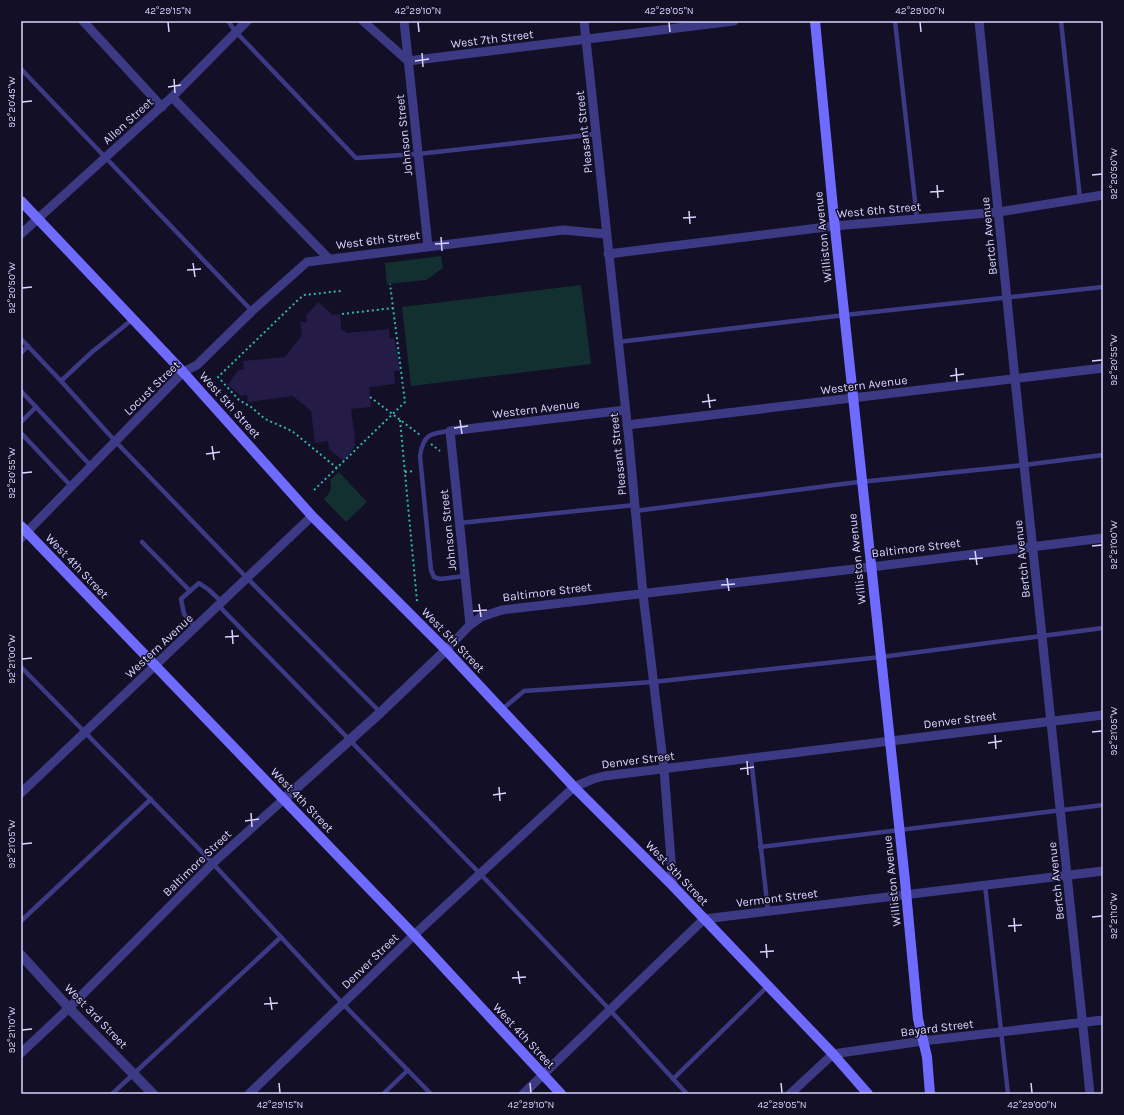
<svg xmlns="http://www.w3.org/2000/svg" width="1124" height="1115" font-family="Karla,sans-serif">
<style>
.green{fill:#12302f}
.building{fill:#241b47}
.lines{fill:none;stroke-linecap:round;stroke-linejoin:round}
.path{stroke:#2fb8b0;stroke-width:2;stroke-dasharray:2 3;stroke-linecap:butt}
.service{stroke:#3d3a85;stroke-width:4.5}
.minor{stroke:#3d3a85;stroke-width:9}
.tertiary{stroke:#3d3a85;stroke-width:10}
.secondary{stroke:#6f6bff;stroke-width:10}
.ticks{fill:none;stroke:#d9d4ff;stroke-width:1.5}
.labels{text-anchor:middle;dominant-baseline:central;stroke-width:3;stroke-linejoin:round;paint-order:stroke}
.street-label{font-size:12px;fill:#d9d4ff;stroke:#130f26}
.neatline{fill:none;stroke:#d9d4ff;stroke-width:1.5}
.ticks-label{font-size:10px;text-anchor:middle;fill:#d9d4ff}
</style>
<rect width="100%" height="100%" fill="#130f26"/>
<g class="green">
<path d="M441 256 443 268 426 280 387 284 385 263Z"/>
<path d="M581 285 591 364 411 386 402 307Z"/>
<path d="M339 472 367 502 346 522 324 499C331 492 332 489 330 480Z"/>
</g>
<path class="building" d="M318 302 333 315 340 314 341 329 347 333 389 329 390 339 394 338 396 349H397L400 371H394L395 384 369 387 371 407 351 409 355 438H354L355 446 344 461 329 449 328 441 315 443 311 411 293 396 248 402 247 395 241 396 228 385 238 370H244L243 361 285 357 302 335 300 322H307L306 316Z"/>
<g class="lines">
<g class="path">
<path d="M342 314 393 308"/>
<path d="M370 397 420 435"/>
<path d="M400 420 417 601"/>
<path d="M431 444 440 451"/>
<path d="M337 468 292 431 265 419 251 407 239 400 218 377 299 299 304 295 341 291"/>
<path d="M405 472 415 471"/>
<path d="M314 490 405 402 390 284"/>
</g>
<g class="service">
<path d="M228 21 235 31 356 158 418 154 596 134"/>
<path d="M895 21 917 219"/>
<path d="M1061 21 1080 199"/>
<path d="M21 69 252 311"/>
<path d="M21 339 61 381 115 441 247 578 380 712"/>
<path d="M618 342 845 315 1103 287"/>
<path d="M21 353 28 346"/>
<path d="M61 381 92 352 133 319"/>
<path d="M21 391 91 466"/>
<path d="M21 422 36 407"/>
<path d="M450 431C431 433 423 434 420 456L431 570 434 577 440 579 465 576"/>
<path d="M21 433 71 486"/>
<path d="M635 511 850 483 1024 465 1103 455"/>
<path d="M460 523 635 505"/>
<path d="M142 542 190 591"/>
<path d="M219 606 493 887 610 1010 687 1094"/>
<path d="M196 627 184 614 181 599 199 583 209 590 222 602"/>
<path d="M21 667 204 854 343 1004 431 1094"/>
<path d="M501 710 524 691 653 682 881 657 1103 628"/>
<path d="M751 758 768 911"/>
<path d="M760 847 1103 805"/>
<path d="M985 885 1008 1094"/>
<path d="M21 921 151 799"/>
<path d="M673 1079 768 986"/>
<path d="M112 1094 281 937"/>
<path d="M383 1094 408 1070"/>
</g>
<g class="minor">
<path d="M83 21 162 107"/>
<path d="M363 21 408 61 734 21"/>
<path d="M404 21 428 246"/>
<path d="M584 21 629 441 643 594 664 769 673 886"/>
<path d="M979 21 1015 379 1090 1094"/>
<path d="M172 97 328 258"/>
<path d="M21 234 172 97 247 21"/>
<path d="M608 254 834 226 999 212 1103 195"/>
<path d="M627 425 1103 368"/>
<path d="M21 538 183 372 197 365 252 311 307 262 563 230 606 234"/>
<path d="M470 625 450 431 625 410"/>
<path d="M446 650 470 625 481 617 502 610 871 567 1103 538"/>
<path d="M21 793 312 516"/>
<path d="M21 1053 69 1008 213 863 284 799"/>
<path d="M249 1094 414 935 574 787 593 779 604 776 1103 715"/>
<path d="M523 1094 704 919 1103 871"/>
<path d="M790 1094 833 1054 923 1041 1103 1020"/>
</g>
<g class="tertiary">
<path d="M284 799 381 712 446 650"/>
<path d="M21 955 69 1008 153 1094"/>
</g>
<g class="secondary">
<path d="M815 21 834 219 905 881 918 1019 927 1057 930 1094"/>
<path d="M21 201 183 372 312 516 446 650 574 787 673 886 833 1054 868 1094"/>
<path d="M21 526 414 935 561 1094"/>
</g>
</g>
<path class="ticks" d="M168 22 169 32M418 22 419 32M669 22 670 32M920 22 921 32M422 53 423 67M415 61 429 59M174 79 175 93M168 87 181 85M22 102 32 101M1092 175 1102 174M937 185 938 198M930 192 944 191M689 211 690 224M683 218 696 217M441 237 442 251M435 244 449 243M193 263 195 277M187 270 201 269M22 288 32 287M1092 361 1102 360M956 368 957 382M950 376 964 374M708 394 710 408M702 402 716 400M460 420 462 434M454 428 468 426M212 446 214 460M206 454 220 452M22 473 32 472M1092 546 1102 545M975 551 977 565M969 559 983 558M727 578 729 591M721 585 735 584M479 604 481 617M473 611 487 610M232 630 233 644M225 637 239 636M22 659 32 658M1092 732 1102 731M995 735 996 749M988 743 1002 741M747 761 748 775M740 769 754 767M499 787 500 801M493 795 506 793M251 813 252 827M245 821 259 819M22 844 32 843M1092 917 1102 916M1014 918 1015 932M1008 926 1022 925M766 944 767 958M760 952 774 951M518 971 520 984M512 978 526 977M270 997 272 1010M264 1004 278 1003M22 1030 32 1029M279 1083 280 1093M530 1083 531 1093M781 1083 782 1093M1031 1083 1032 1093"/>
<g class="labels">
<g class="street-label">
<text transform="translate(492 39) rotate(-7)">West 7th Street</text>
<text transform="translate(128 121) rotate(-42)">Allen Street</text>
<text transform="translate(584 132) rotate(-96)">Pleasant Street</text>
<text transform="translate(404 135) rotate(-96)">Johnson Street</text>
<text transform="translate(879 210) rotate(-5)">West 6th Street</text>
<text transform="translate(989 236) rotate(-96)">Bertch Avenue</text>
<text transform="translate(823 237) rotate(-96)">Williston Avenue</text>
<text transform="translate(378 240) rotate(-7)">West 6th Street</text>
<text transform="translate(864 385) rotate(-7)">Western Avenue</text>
<text transform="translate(152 388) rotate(-44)">Locust Street</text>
<text transform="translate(230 405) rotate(48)">West 5th Street</text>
<text transform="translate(536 409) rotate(-7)">Western Avenue</text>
<text transform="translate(618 454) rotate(-96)">Pleasant Street</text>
<text transform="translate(448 530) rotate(-96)">Johnson Street</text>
<text transform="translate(916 548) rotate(-7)">Baltimore Street</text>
<text transform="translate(857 559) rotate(-96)">Williston Avenue</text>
<text transform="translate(1022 559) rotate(-96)">Bertch Avenue</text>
<text transform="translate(77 566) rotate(46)">West 4th Street</text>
<text transform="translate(547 592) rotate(-7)">Baltimore Street</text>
<text transform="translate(453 640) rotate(46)">West 5th Street</text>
<text transform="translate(159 646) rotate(-43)">Western Avenue</text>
<text transform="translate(960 720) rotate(-7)">Denver Street</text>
<text transform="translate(638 760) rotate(-7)">Denver Street</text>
<text transform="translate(302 800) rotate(46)">West 4th Street</text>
<text transform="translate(197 863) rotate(-44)">Baltimore Street</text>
<text transform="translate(677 873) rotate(46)">West 5th Street</text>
<text transform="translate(892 881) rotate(-96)">Williston Avenue</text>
<text transform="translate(1056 881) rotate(-96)">Bertch Avenue</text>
<text transform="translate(777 898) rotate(-7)">Vermont Street</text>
<text transform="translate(370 961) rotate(-44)">Denver Street</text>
<text transform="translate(96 1016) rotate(46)">West 3rd Street</text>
<text transform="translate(937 1028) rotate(-7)">Bayard Street</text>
<text transform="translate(524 1036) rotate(47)">West 4th Street</text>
</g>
</g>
<rect width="1124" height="1115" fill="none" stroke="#130f26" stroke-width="44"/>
<rect x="22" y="22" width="1080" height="1071" class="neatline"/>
<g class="ticks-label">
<text x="168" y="14">42°29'15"N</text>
<text x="418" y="14">42°29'10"N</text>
<text x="669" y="14">42°29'05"N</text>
<text x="920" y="14">42°29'00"N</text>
<text transform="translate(11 102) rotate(-90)" y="4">92°20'45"W</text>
<text transform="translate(1113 174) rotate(-90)" y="4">92°20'50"W</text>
<text transform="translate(11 288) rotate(-90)" y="4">92°20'50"W</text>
<text transform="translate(1113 360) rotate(-90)" y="4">92°20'55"W</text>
<text transform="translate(11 473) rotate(-90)" y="4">92°20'55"W</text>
<text transform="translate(1113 545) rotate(-90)" y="4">92°21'00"W</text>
<text transform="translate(11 659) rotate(-90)" y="4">92°21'00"W</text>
<text transform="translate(1113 731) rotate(-90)" y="4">92°21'05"W</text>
<text transform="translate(11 844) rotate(-90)" y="4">92°21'05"W</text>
<text transform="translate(1113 916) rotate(-90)" y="4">92°21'10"W</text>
<text transform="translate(11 1030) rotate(-90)" y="4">92°21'10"W</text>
<text x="280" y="1108">42°29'15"N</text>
<text x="531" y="1108">42°29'10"N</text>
<text x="782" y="1108">42°29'05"N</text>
<text x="1032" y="1108">42°29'00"N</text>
</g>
</svg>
